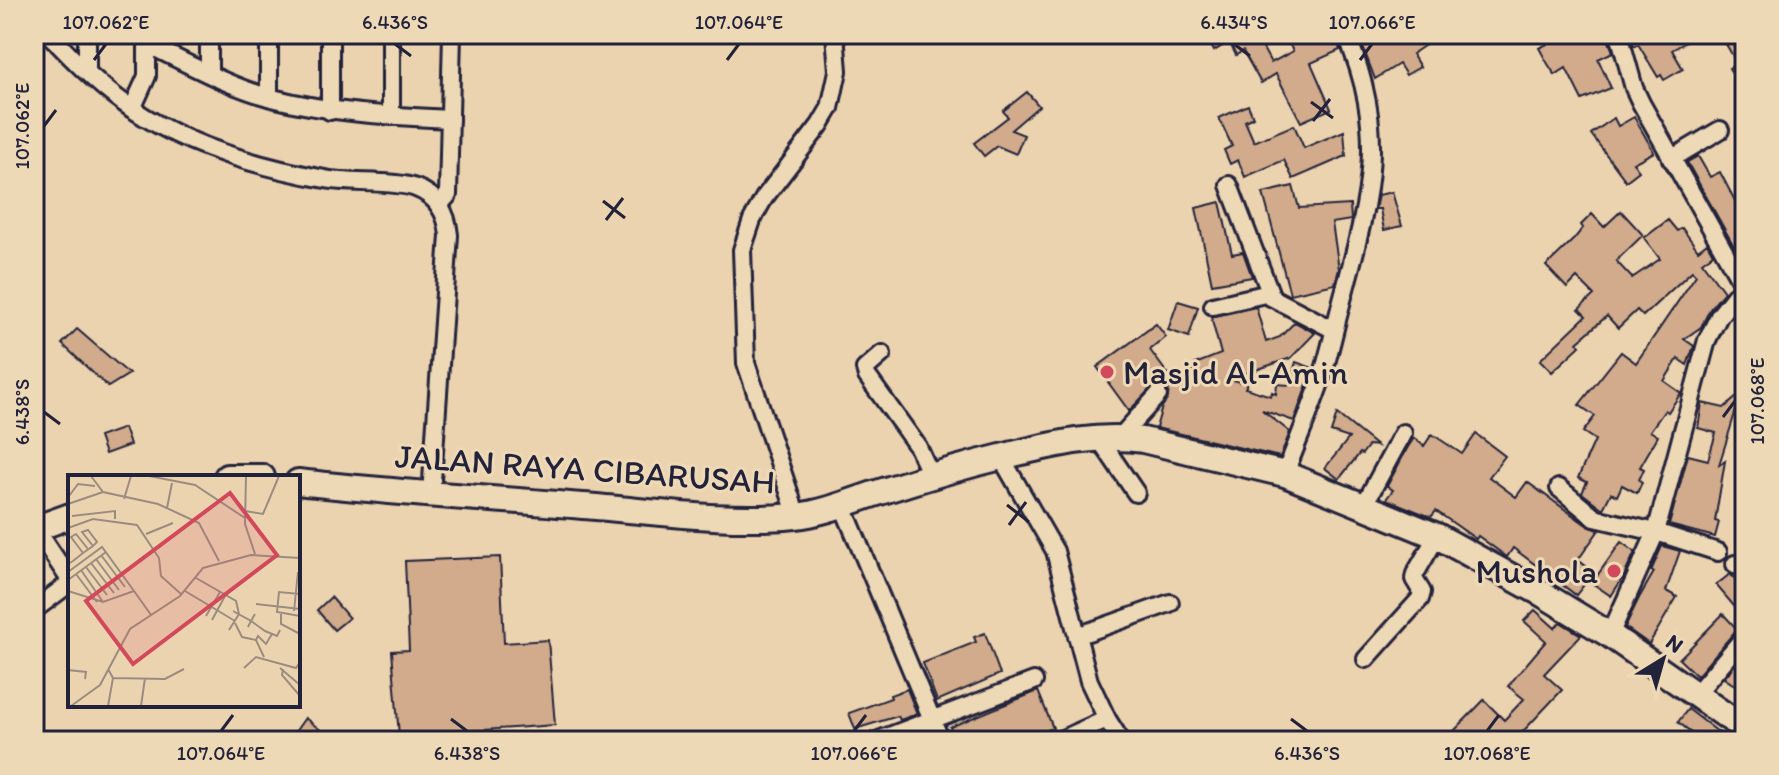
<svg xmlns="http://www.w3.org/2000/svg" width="1779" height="775" font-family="Itim,sans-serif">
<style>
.building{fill:#d1ab8b;stroke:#22223b;stroke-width:2}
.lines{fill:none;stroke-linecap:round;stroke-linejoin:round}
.minor-casing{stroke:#22223b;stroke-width:22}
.primary-casing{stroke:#22223b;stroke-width:30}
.minor{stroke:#eed9b7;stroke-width:16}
.primary{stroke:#eed9b7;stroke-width:24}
.ticks{fill:none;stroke:#22223b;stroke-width:3}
.poi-dot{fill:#d1495b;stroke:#eed9b7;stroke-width:3}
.labels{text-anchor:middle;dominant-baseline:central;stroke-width:6;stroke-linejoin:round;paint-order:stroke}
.poi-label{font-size:34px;fill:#22223b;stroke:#eed9b7;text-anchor:start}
.street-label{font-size:34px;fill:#22223b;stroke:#eed9b7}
.inset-road{fill:none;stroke:#9b8c81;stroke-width:2}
.view{fill:#d1495b;fill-opacity:0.15;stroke:#d1495b;stroke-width:4}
.inset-edge{fill:none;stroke:#22223b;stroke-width:4}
.neatline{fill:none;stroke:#22223b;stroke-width:3}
.ticks-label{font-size:20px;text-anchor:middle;fill:#22223b}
</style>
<rect width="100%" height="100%" fill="#ecd3b0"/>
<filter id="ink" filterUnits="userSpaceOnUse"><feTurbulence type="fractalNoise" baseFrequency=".0125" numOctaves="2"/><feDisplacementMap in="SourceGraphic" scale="16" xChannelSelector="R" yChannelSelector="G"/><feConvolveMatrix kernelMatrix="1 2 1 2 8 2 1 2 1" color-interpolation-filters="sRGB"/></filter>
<g filter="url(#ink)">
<g class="building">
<path d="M1205 34H1255L1271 63 1293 51 1284 34H1335L1340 50 1311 63 1331 109 1301 122 1276 74 1261 83 1243 51 1236 55 1229 42 1214 51Z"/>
<path d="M1358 34H1426L1430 42 1412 54 1420 67 1406 75 1399 64 1375 79Z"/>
<path d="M1540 34H1606L1613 52 1598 59 1611 88 1582 100 1566 68 1555 75 1548 64 1539 48 1547 44Z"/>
<path d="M1630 34H1700L1672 50 1683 69 1664 80 1661 75 1658 77 1638 44 1634 46Z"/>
<path d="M1720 34H1745V94L1729 68 1737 63Z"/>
<path d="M1027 92 1039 106 1011 130 1024 135 1016 154 997 146 984 156 974 143 1008 117 1003 111Z"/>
<path d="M1248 105 1253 117 1245 121 1254 142 1294 125 1304 148 1344 131 1346 156 1293 179 1284 160 1245 177 1238 160 1230 164 1224 150 1232 146 1219 118Z"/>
<path d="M1634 117 1654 152 1633 163 1639 171 1626 181 1591 134 1614 118 1618 126Z"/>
<path d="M1698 156 1710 177 1720 172 1745 220V266L1687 162Z"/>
<path d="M1293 186 1299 208 1350 205 1351 220 1332 223 1339 269 1335 284 1290 294 1263 193Z"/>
<path d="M1392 192 1402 226 1384 230 1380 209H1375L1378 195Z"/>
<path d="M1220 202 1232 254 1243 252 1252 277 1212 284 1196 208Z"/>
<path d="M1621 211 1643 235 1616 261 1632 278 1660 259 1644 238 1668 220 1677 231 1682 228 1698 250 1707 243 1713 254 1702 262 1724 292 1710 309 1701 327 1684 339 1694 346 1687 365 1678 359 1664 381 1681 393 1668 412 1665 410 1650 431 1658 436 1640 467 1644 469 1639 480 1642 482 1637 493 1622 485 1617 496 1611 493 1603 509 1582 493 1587 482 1578 478 1595 440 1583 432 1595 416 1579 405 1621 352 1636 363 1696 275 1692 271 1643 316 1637 310 1618 328 1607 316 1577 342 1580 346 1552 372 1540 360 1586 316 1579 309 1594 295 1577 278 1567 288 1546 266 1574 239 1583 228 1581 225 1592 214 1604 227Z"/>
<path d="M1178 301 1198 307 1189 337 1168 330Z"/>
<path d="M1256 307 1266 342 1280 337 1295 322 1315 333 1291 358 1229 379 1247 384 1245 388 1271 396 1272 392 1276 394 1277 384 1289 385 1296 362 1313 368 1294 421 1262 410 1290 432 1280 457 1156 428 1162 407 1168 398 1169 385 1166 387 1154 385 1129 411 1097 367 1156 324 1166 337 1150 350 1167 373 1189 380 1195 364 1221 354 1211 317Z"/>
<path d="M77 329 129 374 108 387 62 344Z"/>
<path d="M1745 390V421L1736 410 1719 465 1725 461 1715 521 1719 522 1715 537 1669 525 1688 455 1708 460 1716 433 1698 428 1702 403 1724 408Z"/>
<path d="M1337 414 1377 446 1369 445 1362 454 1360 453 1339 479 1325 468 1349 438 1331 432Z"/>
<path d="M124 428 130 445 105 454 99 437Z"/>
<path d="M1432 434 1462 454 1476 434 1505 456 1489 477 1516 497 1527 482 1588 526 1599 530 1578 560 1594 572 1576 595 1513 548 1507 557 1478 536 1476 539 1436 511 1431 517 1386 499 1393 490 1387 486 1408 447 1414 438 1424 446Z"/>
<path d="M1621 542 1635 552 1624 576 1611 596 1592 583Z"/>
<path d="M1662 546 1680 551 1666 591 1677 597 1649 644 1625 627 1639 598 1654 572 1651 571Z"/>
<path d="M500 557 504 643 548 640 555 725 399 736 392 651 409 650 405 561Z"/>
<path d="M1730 574 1745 588V597L1734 606 1716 585Z"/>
<path d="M331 597 349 618 334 630 317 610Z"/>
<path d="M1535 610 1555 628 1560 622 1581 635 1544 674 1562 690 1514 741H1462L1453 732 1484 700 1504 720 1524 699 1508 686 1546 641 1524 621Z"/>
<path d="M1723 614 1737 629 1697 676 1679 659Z"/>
<path d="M985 633 1000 674 937 701 923 663 976 642 974 637Z"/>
<path d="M1738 661 1745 666V692L1724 678Z"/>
<path d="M907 689 917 714 900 720 898 716 855 729 849 713 891 698 890 695Z"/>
<path d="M1038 691 1053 728 1019 741H955L950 727Z"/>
<path d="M1688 709 1730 741H1685L1692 733 1678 722Z"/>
<path d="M305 718 322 731 315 741H307L295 732Z"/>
</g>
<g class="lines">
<defs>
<g id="minor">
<path d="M49 34C73 60 101 88 131 108 186 146 259 167 325 179 349 184 396 180 416 188 437 196 447 213 449 235L431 495"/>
<path d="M391 34V116"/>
<path d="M1619 34 1634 88 1641 103 1743 285"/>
<path d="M147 44C187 63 229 87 272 98 331 113 390 116 450 119"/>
<path d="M87 71V34"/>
<path d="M209 73V34"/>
<path d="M269 97V34"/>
<path d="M132 109 147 76V38"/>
<path d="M330 111V34"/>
<path d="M1671 159 1720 130"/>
<path d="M1229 185 1271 295"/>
<path d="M440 204 448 195 452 34"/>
<path d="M1213 306 1265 294 1334 330"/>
<path d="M882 354 865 369 867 376 918 447 931 475"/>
<path d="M1121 436 1158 395"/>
<path d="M1098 437 1136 493"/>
<path d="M1001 457 1055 551 1089 681 1107 719 1121 741"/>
<path d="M1285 474C1297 442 1311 410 1322 377 1331 348 1337 318 1345 289 1371 192 1387 131 1346 34"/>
<path d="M1559 488 1595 518 1656 532 1718 552"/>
<path d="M842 504 941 741"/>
<path d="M1364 505 1403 433"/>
<path d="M797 516 746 363 742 250 752 220 764 198 820 125 830 108 838 71 835 34"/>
<path d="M36 529 70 580"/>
<path d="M1735 564 1745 570"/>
<path d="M34 610 70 583"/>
<path d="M1610 635 1656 532 1707 340 1719 316 1745 283"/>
<path d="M1077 636 1170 603"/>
<path d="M1366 659 1420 599 1422 592 1414 579 1415 574 1437 536"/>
<path d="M1696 694 1745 636"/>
<path d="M876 741 1034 681"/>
<path d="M1058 741 1107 719"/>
</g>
<g id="primary">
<path d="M227 477H262"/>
<path d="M298 482C393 493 488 498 583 506 652 511 725 523 795 516 825 513 854 500 883 491 923 478 964 466 1005 456 1051 445 1096 433 1143 440L1285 474 1437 536 1541 593 1610 635 1745 729"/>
<path d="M34 529 70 516"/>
</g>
</defs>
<use href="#minor" class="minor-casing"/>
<use href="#primary" class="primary-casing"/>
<use href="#minor" class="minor"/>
<use href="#primary" class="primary"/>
</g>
</g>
<path class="ticks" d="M395 44 411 56M1234 44 1250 56M94 60 106 44M727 60 739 44M1360 60 1372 44M1311 102 1333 118M1313 121 1330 99M44 126 56 110M603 201 625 218M606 220 623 198M44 412 60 424M1723 417 1735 401M1007 505 1029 522M1009 525 1026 502M451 719 467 731M1291 719 1307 731M221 731 233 715M854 731 866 715M1487 731 1499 715"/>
<g class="poi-dot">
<circle cx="1107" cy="372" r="8"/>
<circle cx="1614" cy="571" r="8"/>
</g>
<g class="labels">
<g class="poi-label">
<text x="1123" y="372">Masjid Al-Amin</text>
<text x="1598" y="571" text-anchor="end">Mushola</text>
</g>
<g class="street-label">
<text transform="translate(585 469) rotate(4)">JALAN RAYA CIBARUSAH</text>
</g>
</g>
<g transform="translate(68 475)">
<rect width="232" height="232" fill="#ecd3b0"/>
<path class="inset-road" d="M23 1 35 17 90 29 131 48 151 86M81 1 127 10 177 43M178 1 177 49 187 79M1 21 10 9 27 11M56 24 63 1M0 29 35 17M99 33 104 8M177 36 195 39 211 1M4 41 47 36V44M0 53 25 44 69 50 91 83 93 101 113 119M78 59 105 48M15 78 3 62 8 59 20 74M33 80 57 112M28 84 51 115M23 88 46 118M0 89 5 86 15 78 25 71 29 67 20 55 14 57 25 71M18 92 39 120M13 95 35 127M0 97 34 72 66 116M8 99 29 127M128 103 168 126 171 139 161 155M0 105 38 77M0 116 35 127 66 116 83 140M117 116 167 146M232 119 211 117 209 137 232 141M188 129 232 134M165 136 183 146 180 152M226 136 230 97M187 139 183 146 197 156 209 161 212 155M213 139V149L232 159M138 141 152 117M144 145 157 121M167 148 174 162 188 165 196 182M188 165 190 161 198 169 204 159M176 193 188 182 228 193 232 187M212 193 232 210M40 194 45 203 40 231M215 194 214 200 232 221M0 195 18 197 17 204M45 203 97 204 116 194M3 231 32 210 62 154 112 121 135 93 183 80 232 83M73 231 77 203"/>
<path class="view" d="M162 18 209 80 65 189 18 126Z"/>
<rect width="232" height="232" class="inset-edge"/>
</g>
<rect width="1779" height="775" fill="none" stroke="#eed9b7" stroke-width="88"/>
<g transform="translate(1663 659) rotate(37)" stroke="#eed9b7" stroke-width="6" paint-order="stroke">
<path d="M0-6L14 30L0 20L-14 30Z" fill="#22223b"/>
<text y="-12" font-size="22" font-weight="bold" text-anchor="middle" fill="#22223b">N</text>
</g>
<rect x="44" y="44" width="1691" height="687" class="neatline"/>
<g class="ticks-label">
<text x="106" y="29">107.062°E</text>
<text x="395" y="29">6.436°S</text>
<text x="739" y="29">107.064°E</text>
<text x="1234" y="29">6.434°S</text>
<text x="1372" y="29">107.066°E</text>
<text transform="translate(22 126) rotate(-90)" y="7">107.062°E</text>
<text transform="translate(1757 401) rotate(-90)" y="7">107.068°E</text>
<text transform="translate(22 412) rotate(-90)" y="7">6.438°S</text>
<text x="221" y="760">107.064°E</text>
<text x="467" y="760">6.438°S</text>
<text x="854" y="760">107.066°E</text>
<text x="1307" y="760">6.436°S</text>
<text x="1487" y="760">107.068°E</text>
</g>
</svg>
